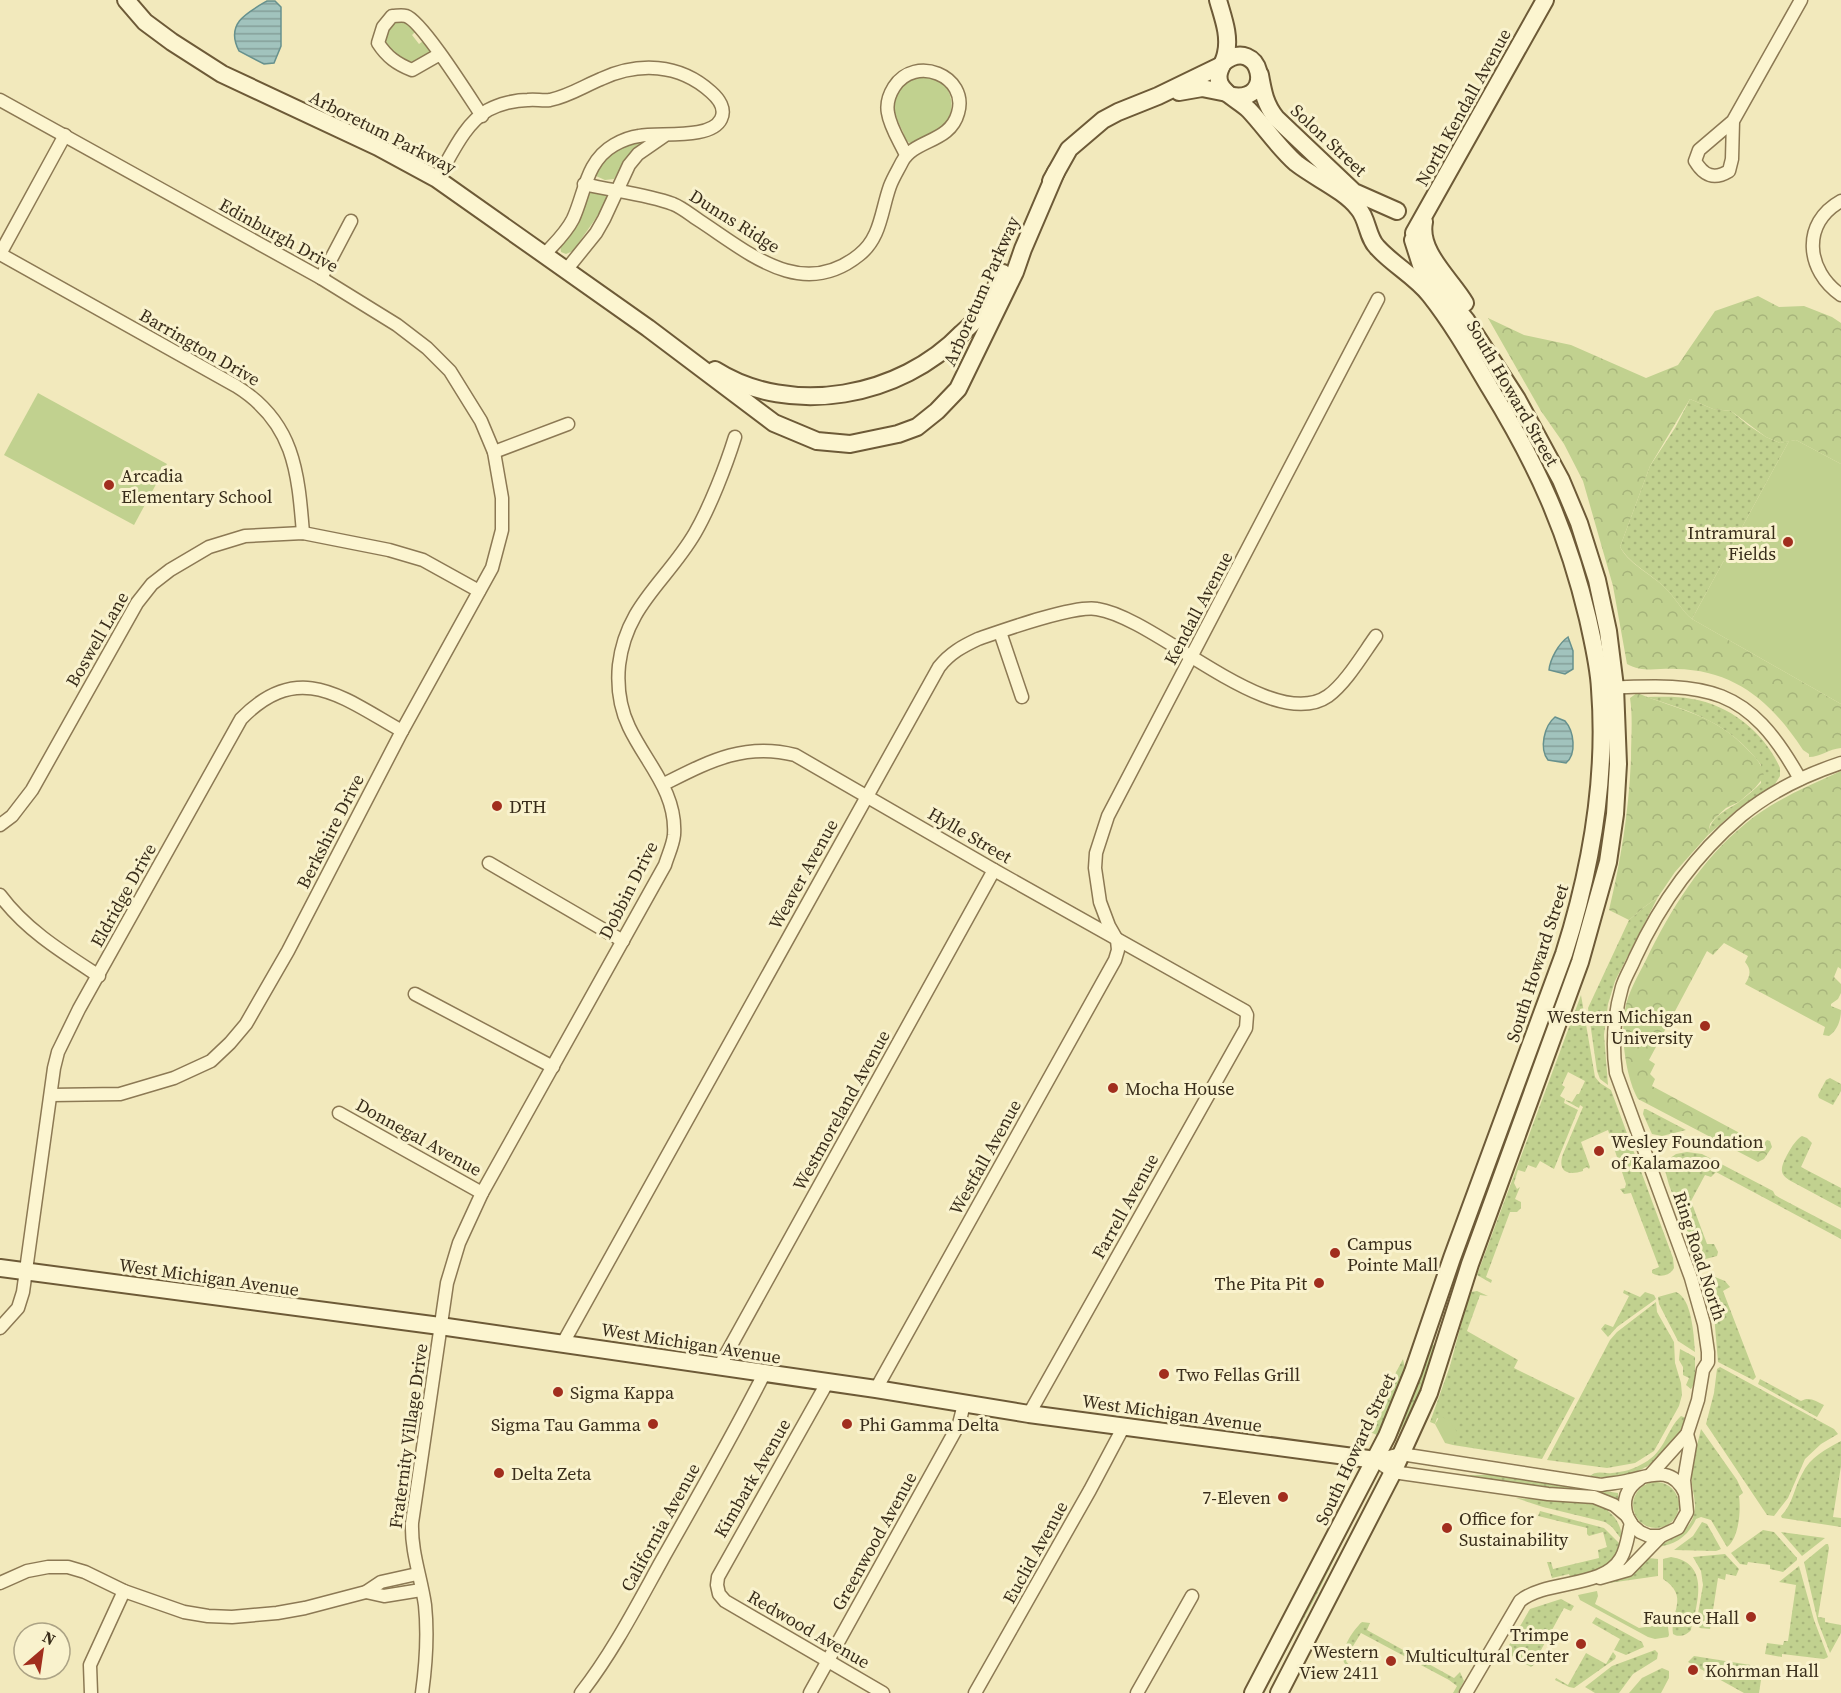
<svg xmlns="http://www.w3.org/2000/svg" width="1841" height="1693" font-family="'Source Serif 4',serif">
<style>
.grass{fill:url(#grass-dots)}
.forest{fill:url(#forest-crowns)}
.garden{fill:#c1d18f}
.water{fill:url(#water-rules);stroke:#67918d;stroke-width:1.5}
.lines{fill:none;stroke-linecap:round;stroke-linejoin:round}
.street-casing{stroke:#8c7954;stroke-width:15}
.secondary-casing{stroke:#6d5a37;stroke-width:20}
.street{stroke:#fcf5d0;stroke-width:12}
.secondary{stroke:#fcf5d0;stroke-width:16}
.poi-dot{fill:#a12e1e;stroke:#f9f2cd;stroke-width:2}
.labels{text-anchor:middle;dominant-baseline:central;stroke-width:6;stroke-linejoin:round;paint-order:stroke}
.street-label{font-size:18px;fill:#392d1a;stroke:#f9f2cd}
.poi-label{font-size:18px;fill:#392d1a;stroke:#f9f2cd;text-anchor:start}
</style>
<defs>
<pattern id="grass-dots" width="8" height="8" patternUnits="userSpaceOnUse" patternTransform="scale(1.5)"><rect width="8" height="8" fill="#c1d18f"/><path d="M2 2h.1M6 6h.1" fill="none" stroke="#a7b47b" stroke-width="1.8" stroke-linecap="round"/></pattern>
<pattern id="forest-crowns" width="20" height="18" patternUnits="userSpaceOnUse" patternTransform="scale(1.5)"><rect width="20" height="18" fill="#c1d18f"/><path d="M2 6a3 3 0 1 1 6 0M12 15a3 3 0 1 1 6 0" fill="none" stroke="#a7b47b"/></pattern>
<pattern id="water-rules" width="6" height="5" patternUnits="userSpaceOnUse" patternTransform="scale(1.5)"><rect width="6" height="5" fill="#a1c3bd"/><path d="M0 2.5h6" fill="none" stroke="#849f99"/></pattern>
</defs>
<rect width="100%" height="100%" fill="#f2e9bc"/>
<g class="grass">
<path d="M1690 399 1713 409 1731 411 1748 425 1766 437 1780 443 1789 441 1692 619C1683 612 1678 602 1670 593 1655 575 1632 567 1620 547L1650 466 1675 428Z"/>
<path d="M1646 697C1661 697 1677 696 1692 699 1730 705 1765 733 1780 768V776L1775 784 1739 808 1708 835C1710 816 1726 811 1739 802 1747 796 1755 789 1761 783V765C1731 724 1692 711 1646 697Z"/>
<path d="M1607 765C1616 852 1580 941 1551 1021 1531 1075 1511 1129 1492 1184L1485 1191 1571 951Z"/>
<path d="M1658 897 1615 981 1608 1004 1604 1035 1608 1085 1600 1079 1597 1071 1588 1008 1629 920 1643 908Z"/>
<path d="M1581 995 1595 1077 1600 1083 1611 1090 1673 1258 1674 1268C1670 1276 1660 1278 1652 1273V1270L1659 1267 1631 1193 1624 1194 1620 1189 1625 1188 1626 1184 1608 1130 1581 1142 1590 1167 1589 1169 1587 1167 1583 1169V1171C1568 1176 1557 1172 1563 1154L1583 1107 1580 1105 1579 1108 1566 1101V1100L1572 1102 1577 1094H1579L1585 1081 1568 1072 1562 1085 1565 1087 1560 1096 1565 1099 1564 1103 1578 1110 1554 1169 1540 1161 1536 1168 1528 1165 1525 1172 1518 1170 1514 1183 1517 1189 1520 1187 1515 1199 1521 1202V1208L1517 1212H1510L1486 1277 1492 1280 1491 1283 1477 1275Z"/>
<path d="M1830 1078 1841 1084V1091L1833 1105 1819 1098 1818 1095 1826 1080Z"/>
<path d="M1644 1109H1646L1686 1130 1662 1136 1652 1134 1643 1114Z"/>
<path d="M1802 1136 1807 1138 1812 1143 1801 1167 1841 1188V1208L1789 1180C1785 1177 1781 1174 1782 1168 1783 1160 1795 1139 1802 1136Z"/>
<path d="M1687 1152 1702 1154 1773 1191 1775 1195 1780 1198 1841 1230V1239L1716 1172 1711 1177 1705 1175 1691 1201 1707 1244H1714L1718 1252 1717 1256 1698 1261 1669 1185 1663 1163 1676 1154Z"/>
<path d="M1715 1277 1725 1281 1730 1287 1723 1291 1756 1377 1753 1380 1718 1362 1714 1314 1705 1282Z"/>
<path d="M1624 1290 1640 1297 1645 1292 1654 1295 1656 1299 1617 1327 1608 1337 1601 1329 1605 1324 1613 1327 1629 1296 1623 1293Z"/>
<path d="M1477 1291 1488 1296 1480 1295 1467 1331 1518 1360 1514 1368 1575 1398 1542 1459 1453 1445 1455 1430 1451 1425 1437 1418 1435 1424 1430 1422 1450 1366 1469 1295 1471 1292Z"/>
<path d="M1676 1292C1692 1298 1694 1336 1695 1352L1678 1341 1659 1304 1658 1297Z"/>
<path d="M1656 1302 1657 1312 1674 1342 1675 1363 1681 1383 1682 1395 1679 1406 1654 1451 1635 1463 1607 1468 1547 1460 1610 1340 1617 1332Z"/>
<path d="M1432 1344 1437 1347 1427 1380 1397 1437 1394 1436Z"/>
<path d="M1680 1349 1695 1357V1382L1691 1389 1686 1385 1689 1378 1683 1375V1367L1679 1360Z"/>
<path d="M1403 1359 1405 1369 1377 1435 1370 1432 1369 1429 1373 1423 1374 1414Z"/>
<path d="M1720 1367 1834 1429 1838 1434 1821 1444 1805 1459 1788 1498 1774 1516 1767 1515 1706 1424 1714 1393 1717 1369Z"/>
<path d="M1760 1379 1801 1401C1809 1396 1816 1401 1824 1405L1817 1417 1758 1384Z"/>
<path d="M1681 1416 1686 1418C1682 1426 1679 1436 1673 1443 1654 1470 1621 1481 1590 1476 1597 1470 1604 1474 1612 1473 1624 1472 1634 1469 1644 1463 1666 1451 1666 1430 1681 1416Z"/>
<path d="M1701 1429 1737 1480 1743 1493 1739 1496C1741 1511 1739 1538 1727 1547L1711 1520 1701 1517 1696 1519C1688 1536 1676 1545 1657 1547 1675 1537 1696 1529 1695 1504 1694 1492 1690 1482 1692 1471 1693 1457 1698 1443 1701 1429Z"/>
<path d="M1841 1441V1466L1833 1517 1841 1518V1527L1782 1518 1781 1516C1793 1504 1794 1488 1802 1474 1810 1457 1826 1449 1841 1441Z"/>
<path d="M1470 1475H1500L1618 1493V1500L1597 1491 1537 1487 1470 1477Z"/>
<circle cx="1656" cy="1505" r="23"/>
<path d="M1365 1490 1368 1491 1315 1598 1263 1693H1259Z"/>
<path d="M1516 1498 1590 1503 1608 1509V1511C1617 1518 1622 1528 1622 1540L1612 1527 1605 1522 1543 1507Z"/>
<path d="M1540 1511 1604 1528 1621 1545C1614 1569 1591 1572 1570 1577L1569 1574 1552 1578 1547 1562H1551L1553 1569 1599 1558 1598 1550 1607 1547 1603 1532 1589 1536 1587 1534V1528L1538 1516Z"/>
<path d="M1702 1522 1707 1524 1721 1549 1716 1551 1674 1550 1693 1536Z"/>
<path d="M1763 1530 1774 1532 1797 1558V1560L1783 1572 1770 1569V1565L1748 1562 1747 1565 1740 1564 1731 1553Z"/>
<path d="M1781 1532 1825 1538 1802 1556Z"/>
<path d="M1826 1544H1828L1829 1548 1818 1617 1825 1618V1622L1841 1625V1633L1830 1653 1818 1622 1804 1562Z"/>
<path d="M1725 1554 1739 1569 1736 1576 1726 1574 1725 1580 1718 1578 1710 1629 1700 1628 1696 1625 1703 1585 1701 1571 1693 1557Z"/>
<path d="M1671 1557C1710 1563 1698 1602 1691 1630 1687 1635 1679 1638 1673 1634 1670 1611 1690 1597 1663 1579V1559Z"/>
<path d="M1648 1558 1658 1559V1576L1609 1583Z"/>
<path d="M1799 1566 1814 1620 1828 1657 1824 1659 1782 1654V1657L1765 1654 1767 1643 1783 1645 1784 1641H1788L1796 1585 1779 1582Z"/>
<path d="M1561 1599 1574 1606 1571 1611 1564 1608 1541 1650 1545 1653 1541 1659 1531 1667 1505 1652 1530 1609Z"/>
<path d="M1596 1617 1642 1642 1644 1647 1626 1655 1614 1650 1620 1639 1592 1623Z"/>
<path d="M1362 1622 1370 1623 1367 1630 1454 1678 1460 1672 1464 1681 1458 1693H1453L1457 1686 1449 1680 1361 1633 1350 1651 1362 1659 1361 1662 1349 1655 1346 1661 1349 1665 1345 1664C1338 1653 1352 1631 1362 1622Z"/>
<path d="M1655 1650 1658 1653 1657 1659 1633 1674 1619 1693H1595L1585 1687 1612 1666Z"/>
<path d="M1613 1652 1616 1656 1615 1659 1574 1688 1569 1687 1555 1680 1556 1678 1568 1685 1586 1653 1606 1664Z"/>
<path d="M1694 1656 1763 1667 1759 1693H1744L1688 1662Z"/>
<path d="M1662 1668 1669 1671V1678L1661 1693H1629L1642 1678Z"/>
</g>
<g class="forest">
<path d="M1758 296 1779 307 1804 306 1832 317 1841 323V464L1796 440 1780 443 1766 437 1731 411 1713 409 1690 399 1650 466 1620 547C1631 567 1655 575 1670 593 1678 602 1683 612 1692 619L1841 704V748C1829 749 1820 757 1809 757V754L1803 750C1772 703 1736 670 1676 669 1658 668 1643 673 1627 664L1613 586 1583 481 1564 444 1541 411 1488 318 1524 335 1571 345 1646 378 1678 365 1715 311Z"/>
<path d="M1637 693C1679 710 1716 715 1748 750 1756 758 1763 765 1764 777L1755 788 1739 802 1726 808 1715 818 1710 824 1708 835 1675 872 1658 897 1643 908 1629 920 1609 910C1621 860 1629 810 1631 758 1631 738 1633 717 1630 698Z"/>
<path d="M1841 771V969L1838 967 1834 977 1841 984V993L1838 999 1831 1004V1006L1841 1010C1841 1019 1838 1030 1829 1036L1823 1035 1825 1027 1745 984C1750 976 1752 970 1745 962L1748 956 1724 943 1713 955 1707 951 1649 1060 1655 1064 1650 1074 1655 1079 1652 1086 1762 1145 1767 1140 1770 1141 1772 1147 1764 1159 1758 1162 1638 1099C1626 1077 1620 1036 1625 1010 1628 992 1638 976 1646 960 1671 909 1701 860 1745 824 1774 800 1808 786 1841 771Z"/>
</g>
<g class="garden">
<path d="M399 18 418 29 412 35 419 44 426 39 431 51C412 70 397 62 385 40L386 28Z"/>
<path d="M920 75C925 76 930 76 934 78 953 85 957 111 944 125 936 134 921 139 911 144 905 140 905 138 903 132 893 110 889 107 900 84Z"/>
<path d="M649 139 626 158 614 179 605 180 596 176 595 169 615 148Z"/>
<path d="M590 191 605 194 607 199 605 205 573 251 566 254 561 252 560 245 586 193Z"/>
<path d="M38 393 167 464 134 525 4 455Z"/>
<path d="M1796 440 1841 464V704L1692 619 1789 441Z"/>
<path d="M1440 1416 1450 1421 1457 1432 1453 1445 1445 1443 1435 1424Z"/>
<path d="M1597 1591 1598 1596 1595 1604 1639 1628 1659 1625 1667 1619 1669 1635 1668 1637 1655 1639 1648 1637 1580 1600 1578 1595Z"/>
</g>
<g class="water">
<path d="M267 1H275L281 7V46L274 63 264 64 239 51C225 24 246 13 267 1Z"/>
<path d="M1568 637 1573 651V669L1565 674 1549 670C1550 659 1559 643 1568 637Z"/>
<path d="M1555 717 1565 721C1574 731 1577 754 1566 763L1548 760C1539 749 1544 726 1555 717Z"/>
</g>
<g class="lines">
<defs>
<g id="street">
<path d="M440 54 412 70C397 64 387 57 378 43L383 27 392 16C396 16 402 15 406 16 422 21 470 98 482 116"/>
<path d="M0 100 321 278 397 325 427 348 450 371 481 421 494 452 502 498V530L492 568 402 731 288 951 246 1024 230 1043 211 1061 174 1078 120 1094 51 1095"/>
<path d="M1733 121 1732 159 1729 171C1714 180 1704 176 1695 161L1699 150 1733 121 1801 0"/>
<path d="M437 179C451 156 464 124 488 110 499 104 515 100 528 100 535 99 543 101 550 100 569 96 584 86 601 79 638 62 679 63 711 92 719 99 726 109 721 119 711 140 659 132 639 136 631 137 621 141 614 145 586 161 585 193 573 219 566 233 555 243 545 254"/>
<path d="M584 184C613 191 646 194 673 204 683 208 692 216 700 221 749 253 802 301 859 255 881 238 881 211 890 186 893 178 898 170 902 162 914 139 950 143 958 113 969 76 915 54 894 87 889 95 886 103 888 113 890 127 900 142 906 155"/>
<path d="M1841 201C1801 223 1806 271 1841 295"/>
<path d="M0 254 236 386C294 422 298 471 303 533"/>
<path d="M0 254 65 135"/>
<path d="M567 269 596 233 604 219 629 165 638 154 664 136"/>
<path d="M321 278 351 221"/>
<path d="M494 452 568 424"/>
<path d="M1000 632 1022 697"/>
<path d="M1607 688C1707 683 1748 685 1800 779"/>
<path d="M664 784C708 762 744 742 795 755L994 870 1245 1011 1247 1015 1246 1028 1029 1414"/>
<path d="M0 825 12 816 32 790 137 603 152 584 170 570 209 547 245 536 303 533 389 550 423 560 479 591"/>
<path d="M489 863 623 941"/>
<path d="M0 895C26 930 62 952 99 976"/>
<path d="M415 994 553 1067"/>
<path d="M339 1113 482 1193"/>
<path d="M0 1328 18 1308 23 1292 54 1068 58 1052 79 1009 241 719C299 659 343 698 402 731"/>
<path d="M563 1343 939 667C950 653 963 646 978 639 1004 630 1074 605 1097 609 1157 618 1272 735 1328 696 1346 683 1363 654 1376 636"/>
<path d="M719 1367 994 870"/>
<path d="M827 1383 718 1577 717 1585 719 1594 725 1601 883 1693"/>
<path d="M876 1389 1115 960 1118 950 1117 940 1109 926 1100 902 1095 868 1096 853 1108 816 1378 299"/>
<path d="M1376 1460 1393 1472 1548 1494 1594 1497 1614 1505 1627 1516 1632 1525 1640 1532 1649 1536H1661L1678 1528 1687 1512 1684 1480 1690 1445 1687 1434"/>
<path d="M1376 1460 1401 1454 1601 1485C1611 1483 1621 1483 1630 1480 1653 1475 1672 1466 1685 1493"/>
<path d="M1651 1474 1687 1434 1698 1400 1703 1370 1708 1362V1352L1704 1324 1691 1278 1616 1073C1612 1045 1614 1015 1622 987 1625 977 1631 968 1635 958 1660 904 1695 855 1741 816 1770 792 1805 775 1841 763"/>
<path d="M1627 1516C1622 1501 1626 1488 1640 1479"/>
<path d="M1600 1578 1628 1570 1661 1536"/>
<path d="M0 1583 27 1571 48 1567H68L85 1572 124 1591 184 1612 208 1616 232 1617 277 1613 305 1608 366 1592 381 1582 417 1574"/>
<path d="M366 1592 384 1596 421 1590"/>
<path d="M91 1693 90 1665 124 1591"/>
<path d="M422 1693C426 1664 428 1634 425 1605 421 1577 411 1552 412 1523L447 1283 459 1243 482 1193 665 865C668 855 673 845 674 835 677 792 646 763 629 727 620 708 617 686 619 665 626 605 667 581 695 533 710 507 726 466 735 437"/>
<path d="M581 1693C613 1652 637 1605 662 1560 697 1498 732 1437 764 1374"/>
<path d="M810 1693 959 1424 964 1404"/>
<path d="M975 1693 1090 1490 1124 1426"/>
<path d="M1137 1693 1192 1596"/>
<path d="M1466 1693 1520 1601C1547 1579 1603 1589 1621 1558 1627 1548 1628 1534 1631 1523"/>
</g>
<g id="secondary">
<path d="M126 0 145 22 172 42 222 74 378 147 437 179 648 328 774 423 817 441 850 444 898 434 917 427 937 411 958 389 1015 272 1023 249 1056 172"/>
<path d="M1218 0C1223 18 1230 35 1226 53 1224 65 1215 72 1220 84 1225 95 1240 101 1249 110 1265 127 1278 147 1296 163 1315 178 1344 190 1358 208 1368 219 1367 237 1377 247 1393 265 1415 276 1430 295 1453 324 1471 356 1490 388 1537 465 1567 530 1588 619 1593 642 1599 666 1600 689 1607 779 1591 869 1564 954L1452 1258 1413 1372 1387 1436 1253 1693"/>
<path d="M1224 62C1260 35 1277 103 1232 96"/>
<path d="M1260 75C1263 92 1265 104 1276 118L1354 192 1397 211"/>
<path d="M1179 92 1202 88 1227 93"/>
<path d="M1051 181 1069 149 1103 120 1118 112 1158 96 1222 65"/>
<path d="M1424 222C1418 252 1451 279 1465 303"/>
<path d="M1414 233 1545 0"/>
<path d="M715 370C791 418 901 397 962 333 969 327 976 320 981 313 990 301 996 286 1003 273"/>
<path d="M0 1268 440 1326 876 1389 1029 1414 1376 1460"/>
<path d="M1279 1693 1393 1472 1429 1393 1470 1264 1580 962 1608 862 1615 814 1618 764 1615 687 1608 631 1597 580 1579 523 1561 480 1517 399 1466 320 1421 265 1413 240"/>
</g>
</defs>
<use href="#street" class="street-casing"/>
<use href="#secondary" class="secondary-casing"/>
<use href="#street" class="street"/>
<use href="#secondary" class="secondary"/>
</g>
<g class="poi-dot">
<circle cx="109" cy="485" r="6"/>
<circle cx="1788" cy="542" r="6"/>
<circle cx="497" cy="806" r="6"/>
<circle cx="1705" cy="1026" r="6"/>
<circle cx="1113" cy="1088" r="6"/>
<circle cx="1599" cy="1151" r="6"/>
<circle cx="1335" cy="1253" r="6"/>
<circle cx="1319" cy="1283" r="6"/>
<circle cx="1164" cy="1374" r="6"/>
<circle cx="558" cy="1392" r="6"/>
<circle cx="653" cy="1424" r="6"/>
<circle cx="847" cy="1424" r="6"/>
<circle cx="499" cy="1473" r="6"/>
<circle cx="1283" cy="1497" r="6"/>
<circle cx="1447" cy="1528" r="6"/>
<circle cx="1751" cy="1617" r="6"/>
<circle cx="1581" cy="1644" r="6"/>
<circle cx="1391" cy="1661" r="6"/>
<circle cx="1693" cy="1670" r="6"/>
</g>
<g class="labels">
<g class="street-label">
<text transform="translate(1463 107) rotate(-61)">North Kendall Avenue</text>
<text transform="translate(383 132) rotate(27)">Arboretum Parkway</text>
<text transform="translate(1329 140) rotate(43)">Solon Street</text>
<text transform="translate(735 221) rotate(32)">Dunns Ridge</text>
<text transform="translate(279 235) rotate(29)">Edinburgh Drive</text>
<text transform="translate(981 291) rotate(-66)">Arboretum Parkway</text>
<text transform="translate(200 347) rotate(30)">Barrington Drive</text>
<text transform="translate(1513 393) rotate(60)">South Howard Street</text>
<text transform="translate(1198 608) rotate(-62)">Kendall Avenue</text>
<text transform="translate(97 639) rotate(-60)">Boswell Lane</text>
<text transform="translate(330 831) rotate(-63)">Berkshire Drive</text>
<text transform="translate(970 835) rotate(30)">Hylle Street</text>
<text transform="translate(803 874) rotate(-61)">Weaver Avenue</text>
<text transform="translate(628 890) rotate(-63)">Dobbin Drive</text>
<text transform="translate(123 895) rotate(-61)">Eldridge Drive</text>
<text transform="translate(1537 963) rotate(-72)">South Howard Street</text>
<text transform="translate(841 1110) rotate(-61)">Westmoreland Avenue</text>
<text transform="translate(419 1137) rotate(29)">Donnegal Avenue</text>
<text transform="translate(985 1157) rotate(-61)">Westfall Avenue</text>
<text transform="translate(1125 1206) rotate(-61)">Farrell Avenue</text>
<text transform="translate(1700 1256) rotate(72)">Ring Road North</text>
<text transform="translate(209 1277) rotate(8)">West Michigan Avenue</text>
<text transform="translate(691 1343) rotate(9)">West Michigan Avenue</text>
<text transform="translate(1172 1413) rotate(8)">West Michigan Avenue</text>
<text transform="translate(408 1436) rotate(-82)">Fraternity Village Drive</text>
<text transform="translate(1355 1449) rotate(-65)">South Howard Street</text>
<text transform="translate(752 1478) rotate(-60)">Kimbark Avenue</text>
<text transform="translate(660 1527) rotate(-61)">California Avenue</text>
<text transform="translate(874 1541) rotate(-61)">Greenwood Avenue</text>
<text transform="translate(1035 1552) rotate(-61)">Euclid Avenue</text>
<text transform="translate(809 1629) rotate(30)">Redwood Avenue</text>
</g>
<g class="poi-label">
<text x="121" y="475">Arcadia<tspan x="121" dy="21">Elementary School</tspan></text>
<text x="1776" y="532" text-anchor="end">Intramural<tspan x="1776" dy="21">Fields</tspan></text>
<text x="509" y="806">DTH</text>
<text x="1693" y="1016" text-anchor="end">Western Michigan<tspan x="1693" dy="21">University</tspan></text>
<text x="1125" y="1088">Mocha House</text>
<text x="1611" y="1141">Wesley Foundation<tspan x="1611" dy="21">of Kalamazoo</tspan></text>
<text x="1347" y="1243">Campus<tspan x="1347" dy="21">Pointe Mall</tspan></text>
<text x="1307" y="1283" text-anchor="end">The Pita Pit</text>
<text x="1176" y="1374">Two Fellas Grill</text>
<text x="570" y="1392">Sigma Kappa</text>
<text x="641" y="1424" text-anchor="end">Sigma Tau Gamma</text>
<text x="859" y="1424">Phi Gamma Delta</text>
<text x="511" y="1473">Delta Zeta</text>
<text x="1271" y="1497" text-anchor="end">7-Eleven</text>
<text x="1459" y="1518">Office for<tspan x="1459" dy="21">Sustainability</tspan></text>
<text x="1739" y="1617" text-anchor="end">Faunce Hall</text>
<text x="1569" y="1634" text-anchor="end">Trimpe<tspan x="1569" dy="21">Multicultural Center</tspan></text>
<text x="1379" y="1651" text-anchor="end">Western<tspan x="1379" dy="21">View 2411</tspan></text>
<text x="1705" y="1670">Kohrman Hall</text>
</g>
</g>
<g transform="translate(42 1651) rotate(29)"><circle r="28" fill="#f9f2cd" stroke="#aca385" stroke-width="1.5"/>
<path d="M0-4.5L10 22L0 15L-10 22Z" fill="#a12e1e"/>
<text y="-9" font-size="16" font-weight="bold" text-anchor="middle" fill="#392d1a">N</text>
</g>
</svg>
